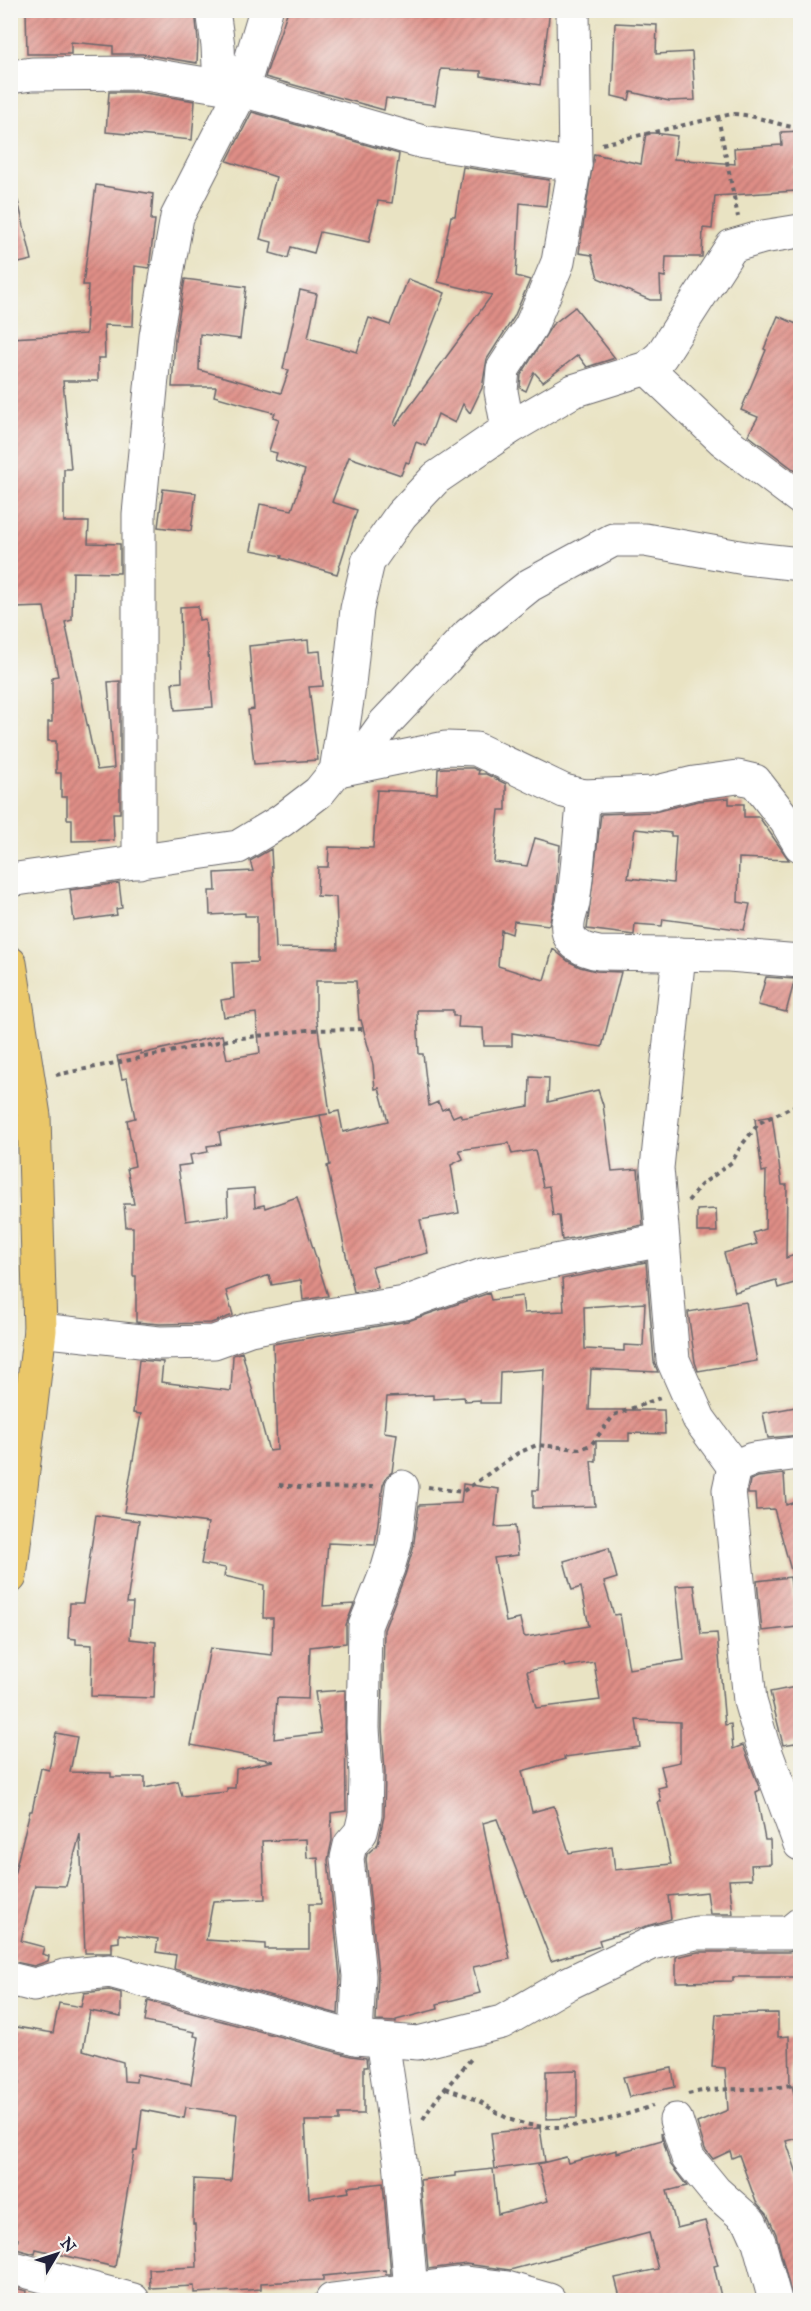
<svg xmlns="http://www.w3.org/2000/svg" width="811" height="2311" font-family="'IM FELL Great Primer',serif">
<style>
.building{fill:url(#building-hatch);fill-rule:evenodd}
.lines{fill:none;stroke-linecap:round;stroke-linejoin:round}
.minor-casing{stroke:#68666b;stroke-width:35}
.highway-casing{stroke:#68666b;stroke-width:35}
.path{stroke:#68666b;stroke-width:4;stroke-dasharray:4.5 4.5;stroke-linecap:butt}
.minor{stroke:#fff;stroke-width:33}
.highway{stroke:#eac769;stroke-width:33}
</style>
<defs>
<pattern id="building-hatch" width="6" height="6" patternUnits="userSpaceOnUse" patternTransform="scale(1.5)"><rect width="6" height="6" fill="#df8e86"/><path d="M-1 1l2-2M0 6l6-6M5 7l2-2" fill="none" stroke="#b4746f"/></pattern>
</defs>
<rect width="100%" height="100%" fill="#f6f6f2"/>
<filter id="ink" filterUnits="userSpaceOnUse"><feTurbulence type="fractalNoise" baseFrequency=".0167" numOctaves="2"/><feDisplacementMap in="SourceGraphic" scale="12" xChannelSelector="R" yChannelSelector="G"/><feConvolveMatrix kernelMatrix="1 2 1 2 8 2 1 2 1" color-interpolation-filters="sRGB"/></filter>
<filter id="wash" filterUnits="userSpaceOnUse"><feTurbulence type="fractalNoise" baseFrequency=".008" numOctaves="4" result="noise"/><feDisplacementMap in="SourceGraphic" scale="24" xChannelSelector="R" yChannelSelector="G"/><feGaussianBlur stdDeviation="1.35" result="paint"/><feColorMatrix in="noise" values="0 0 0 0 0 0 0 0 0 0 0 0 0 0 0 0 0 1.4 0 .05"/><feComposite in="paint" operator="in"/></filter>
<g filter="url(#wash)">
<rect width="100%" height="100%" fill="#e9e3c3"/>
<g id="blocks">
<g class="building">
<path d="M26 10H124L145 13V10H195L198 41 197 63 142 54H113V46L71 42V54H27Z"/>
<path d="M288 10H550L540 85 481 76V71L441 69 435 105 386 98 384 110 265 77Z"/>
<path d="M615 23 657 25 656 54 692 52 695 100 669 101 631 92 629 100 612 96Z"/>
<path d="M109 92H138L195 101 192 140 106 132Z"/>
<path d="M252 112 399 154 392 203 378 201 369 242 320 232 314 253 291 247 288 258 270 253 272 242 260 239 276 177 227 161Z"/>
<path d="M801 131V166L794 167 796 191 715 196 712 229 703 228 702 257H666L665 277 660 276 661 300H650L598 278 592 255 579 253 594 154 641 164 646 133H654L677 136 674 159 735 164 734 148 782 145 781 132Z"/>
<path d="M463 167 549 180 546 206 520 203 516 276 530 280 514 317 487 359 482 388 470 413 463 404 455 423 438 414 426 446 416 442 409 463 406 462 401 475 349 457 332 502 357 510 337 574 281 558 282 556 251 550 260 504 292 510 305 470 275 460 277 453 269 451 279 419 273 417 275 413 214 396 216 387H172L175 339 185 279 246 287 240 339 200 334 199 370 281 393 289 370 283 369 300 290 317 294 308 338 357 352 369 318 390 325 408 279 445 293 394 424 396 425 492 295 438 282 451 216H455Z"/>
<path d="M96 185 153 194 151 220H155L149 268 135 266 133 326 104 325 105 358H98V381H63L71 469H64V522H89L88 543 120 544V573L73 572 72 620 65 622 97 770 114 768 108 682 120 681V813H113L114 840 72 841V819H67V797H61V773H56V741H48V722H52V677L58 676 44 607 15 608 10 558V477H14L10 415V338L86 334 88 285H83Z"/>
<path d="M18 201 32 260 10 265V202Z"/>
<path d="M575 307 615 358 587 367 578 355 543 382 534 372 526 391 520 388 521 375 552 325Z"/>
<path d="M778 316 801 326V475L748 435 758 417 741 410 766 350 764 349Z"/>
<path d="M163 489 196 493 191 531 158 527Z"/>
<path d="M198 606 199 620 205 619 213 707 175 710 172 683 182 682 180 607Z"/>
<path d="M308 640 309 652 320 651 323 686 309 687 318 760 254 764 248 710 254 709 249 646Z"/>
<path d="M444 768H473L479 771 478 774H486L506 784V810H499L494 862 527 866 535 838 560 845 555 900 549 925 514 921 512 934 501 930 498 966 544 980 553 949 568 961 580 967 596 971 621 972 602 1047 512 1033V1046H484L483 1028 458 1027 459 1016H453V1010H417L419 1054H423L429 1106 438 1102 442 1110 448 1107 453 1117 460 1114 462 1118 529 1106 530 1077 549 1078 548 1102 598 1090 603 1105 612 1171 638 1169 643 1225 562 1240 559 1216H553L549 1186 543 1187 535 1150 512 1154 509 1143 459 1150 463 1159 451 1165 459 1213 420 1220 428 1253 372 1267 378 1288 354 1292 327 1166 330 1165 320 1115 328 1114 219 1132 221 1144 207 1146 208 1152 190 1155 192 1164 178 1166 186 1221 228 1215 227 1190 254 1188 255 1207 264 1205 265 1208 297 1197 328 1296 303 1300 301 1280 272 1285 269 1275 226 1291 233 1315 211 1323 160 1324 136 1322V1276H133V1227H126L124 1204H134L127 1168 135 1166 127 1120 135 1118 127 1078 122 1079 117 1056 141 1051V1054L222 1035 227 1059 260 1053 256 1013 224 1017 221 1000 234 998 232 963 257 962V916H245V913L210 915 209 891H216L215 873 253 871 250 861 271 849 276 948 338 949 336 897 317 896 318 867H328L329 847 373 848 377 790 437 793 438 769ZM316 981H356L359 1020H361L373 1065 375 1089 379 1088 388 1121 343 1132 339 1111 330 1113 316 1015Z"/>
<path d="M729 798V804H744V817H759L789 860 739 858 738 902 750 904 744 930 663 919 662 926 635 924 634 935 587 929 601 814 654 812 698 801ZM635 829 671 833V836H676L673 883 628 878Z"/>
<path d="M119 883 122 908 116 909 117 915 74 921 70 890Z"/>
<path d="M766 977 795 979 786 1012 758 1005Z"/>
<path d="M772 1116 782 1185H787L786 1258 801 1253V1281L778 1288 776 1280 735 1292 724 1253 757 1244 753 1233 765 1229 766 1171 762 1172 755 1119Z"/>
<path d="M716 1209 717 1232H697V1210Z"/>
<path d="M646 1262 654 1362 658 1372 591 1369 589 1410H664L665 1434 629 1433V1441H596V1462L591 1461 595 1506 533 1508V1490H538L544 1369 500 1372 499 1403H480V1400L465 1401 464 1397 433 1399V1395L387 1397 384 1432 397 1434 392 1472 387 1476 383 1485 375 1545 328 1543 323 1606 354 1604 346 1625V1643L310 1647 308 1699 277 1698 274 1739 321 1733 315 1692 345 1690 346 1811 331 1813 332 1840 328 1860 340 1977 338 2014 174 1969 176 1955 156 1952 158 1939 119 1934V1942L112 1943V1953H85L80 1834 66 1886 35 1885 21 1941 44 1947 42 1954 49 1956 48 1961 34 1966 10 1961V1899L15 1879H13L30 1811H32L41 1768 49 1770 56 1733 77 1737 70 1772 111 1773V1777H145V1788L178 1781 182 1796 227 1792V1788H235L236 1769 273 1761 191 1745 210 1648 272 1655 273 1618H263L264 1585 224 1576 226 1568 201 1564 208 1523 124 1512 141 1414 133 1413 139 1360 163 1362 161 1382 231 1391 233 1355 242 1352 269 1451 277 1450 273 1344 408 1321 489 1293 491 1300 522 1296 524 1313 564 1311 562 1279ZM645 1303 643 1346 624 1345V1351L585 1349 584 1307ZM306 1839 307 1858 318 1857 321 1904H309V1949H265V1944L206 1940 213 1901 265 1899 262 1841Z"/>
<path d="M746 1302 757 1361 698 1371 695 1362 688 1312Z"/>
<path d="M801 1406V1435L768 1438 763 1413Z"/>
<path d="M784 1474 786 1505 801 1500V1584L795 1585 774 1509 756 1510 755 1494H748V1491L750 1480 758 1477Z"/>
<path d="M463 1484 499 1489 495 1527 515 1526 518 1555 494 1558 506 1622 520 1619 524 1636 526 1637 589 1626 581 1587 572 1590 564 1561 609 1548 617 1578 604 1582 614 1615 620 1614 629 1669 684 1660 676 1586 694 1585 701 1634 717 1633 725 1725 731 1724 733 1749 743 1745 760 1790 756 1792 765 1840H770L771 1864 751 1865 752 1879 729 1880 733 1914H710L707 1892 668 1896 671 1919 599 1940 601 1946 551 1961 497 1819 483 1823 510 1959 473 1967 480 1993 437 2004 438 2009 396 2020V2022L376 2021 378 1974 366 1859 367 1854 378 1844 384 1816 385 1773 382 1728 384 1630 405 1575 413 1549 419 1505 461 1503ZM594 1662 600 1700 536 1708 527 1671 564 1664 565 1667ZM636 1720 680 1722V1762L661 1766 666 1786 658 1788 661 1802H658L671 1864 615 1870 612 1846 569 1853 554 1806 532 1812 522 1771 565 1759 564 1757 640 1747Z"/>
<path d="M96 1515 139 1521 127 1603H133L130 1639 156 1642 154 1698 91 1696 92 1645 76 1644V1639L68 1638 70 1603H83Z"/>
<path d="M790 1577 797 1627 762 1631 757 1581Z"/>
<path d="M801 1686V1742L783 1745 770 1692Z"/>
<path d="M801 1948V1977H733V1981L676 1982V1957L698 1952H789Z"/>
<path d="M109 1990 121 1993V2017L90 2011 83 2050 123 2062 124 2081 136 2082 137 2074 191 2084 199 2037 194 2036 195 2032 145 2022 148 2001 351 2056 366 2058 367 2067H364V2114H339V2121H305L309 2198 349 2192 348 2187 383 2183 391 2274H386L385 2270 323 2276V2280L261 2283V2289L235 2291 194 2293V2286L150 2288 149 2269 197 2267 195 2224H193L194 2179 231 2181 237 2114 186 2107 184 2118 142 2110 137 2151H134L115 2267 36 2249 35 2254 16 2249 18 2239 10 2238V2111L19 2083 10 2080V2026L53 2033 59 2003 81 2007 84 1993Z"/>
<path d="M778 2013V2037L789 2036 790 2087 792 2086 801 2118V2137L786 2141 801 2185V2301H793L776 2234 767 2214 756 2202 739 2155 732 2158 730 2151 713 2159 705 2149 697 2123 728 2110 725 2068 712 2067 716 2014Z"/>
<path d="M672 2068 675 2087 629 2097 623 2077Z"/>
<path d="M577 2070V2118L546 2119V2071Z"/>
<path d="M540 2128 545 2162 495 2169 491 2133Z"/>
<path d="M661 2133 670 2164 687 2186 667 2191 677 2228 705 2221 718 2265 714 2266 722 2301H629L628 2296 620 2297 615 2278 658 2269 649 2233 510 2270 466 2264 428 2269 420 2180 455 2176V2173L493 2169 498 2214 548 2201 538 2164 566 2157 568 2163 617 2150V2153L662 2140Z"/>
<path d="M10 2287 27 2291 25 2301H10Z"/>
</g>
</g>
</g>
<g filter="url(#ink)">
<use href="#blocks" fill-opacity="0" stroke="#68666b" stroke-width="1.5"/>
<g class="lines">
<defs>
<g id="minor">
<path d="M213 10 218 46 220 86"/>
<path d="M10 77 32 74 139 73 242 90 423 142 575 165"/>
<path d="M647 368 723 440 800 498"/>
<path d="M508 429 501 391 503 369 531 326 558 262 575 165 573 10"/>
<path d="M355 765 385 723 469 634 530 585 613 540H645L745 558 800 564"/>
<path d="M343 769 446 748 476 749 564 791 584 796 653 793 694 783 738 777 755 781 786 821 800 845"/>
<path d="M584 796C580 832 578 868 573 903 571 913 565 924 569 935 574 947 587 951 599 953L729 955 800 961"/>
<path d="M139 862V514L156 336 177 217 242 90 266 10"/>
<path d="M10 880 238 847 281 821 319 792 336 771 348 694 357 609 368 562 401 515 436 478 508 429 573 391 647 368 661 356 732 246 763 237 800 231"/>
<path d="M679 954 657 1168 673 1360 699 1419 734 1467"/>
<path d="M40 1330 159 1343 214 1342 250 1329 296 1320 405 1303 483 1275 662 1240"/>
<path d="M800 1453 753 1459 734 1467 729 1490 750 1701 762 1742 800 1844"/>
<path d="M10 1979 34 1985 65 1976 110 1971 356 2038 418 2043 502 2022 569 1983 652 1943 696 1933H789L800 1924"/>
<path d="M356 2038 359 1976 347 1858 350 1845 361 1832 365 1815 366 1774 363 1728 365 1626 388 1568 395 1544 402 1487"/>
<path d="M382 2040 400 2160 411 2291"/>
<path d="M676 2120 688 2158 715 2191 750 2222 759 2242 775 2300"/>
<path d="M10 2267 133 2300"/>
<path d="M332 2300 464 2283 507 2288 549 2300"/>
</g>
<path id="highway" d="M10 963 34 1116 40 1330 10 1577"/>
</defs>
<use href="#minor" class="minor-casing"/>
<use href="#highway" class="highway-casing"/>
<g class="path">
<path d="M718 117 738 217"/>
<path d="M602 144 732 114C756 114 777 126 800 128"/>
<path d="M56 1075 233 1039 307 1030 367 1029"/>
<path d="M688 1201 701 1185 732 1162 741 1146 759 1123 800 1103"/>
<path d="M279 1485 311 1488 376 1487"/>
<path d="M428 1487 462 1492 518 1453 537 1445 580 1449 591 1445 614 1415 660 1398"/>
<path d="M446 2088C458 2093 473 2097 484 2104 495 2111 504 2118 517 2122 562 2135 609 2120 653 2106"/>
<path d="M688 2094C726 2084 763 2095 800 2082"/>
<path d="M423 2119 437 2098 471 2059"/>
</g>
<use href="#minor" class="minor"/>
<use href="#highway" class="highway"/>
</g>
</g>
<rect width="811" height="2311" fill="none" stroke="#f6f6f2" stroke-width="36"/>
<g transform="translate(57 2254) rotate(51)" stroke="#f6f6f2" stroke-width="4.5" paint-order="stroke">
<path d="M0-4.5L10 22L0 15L-10 22Z" fill="#22223b"/>
<text y="-9" font-size="16" font-weight="bold" text-anchor="middle" fill="#22223b">N</text>
</g>
</svg>
